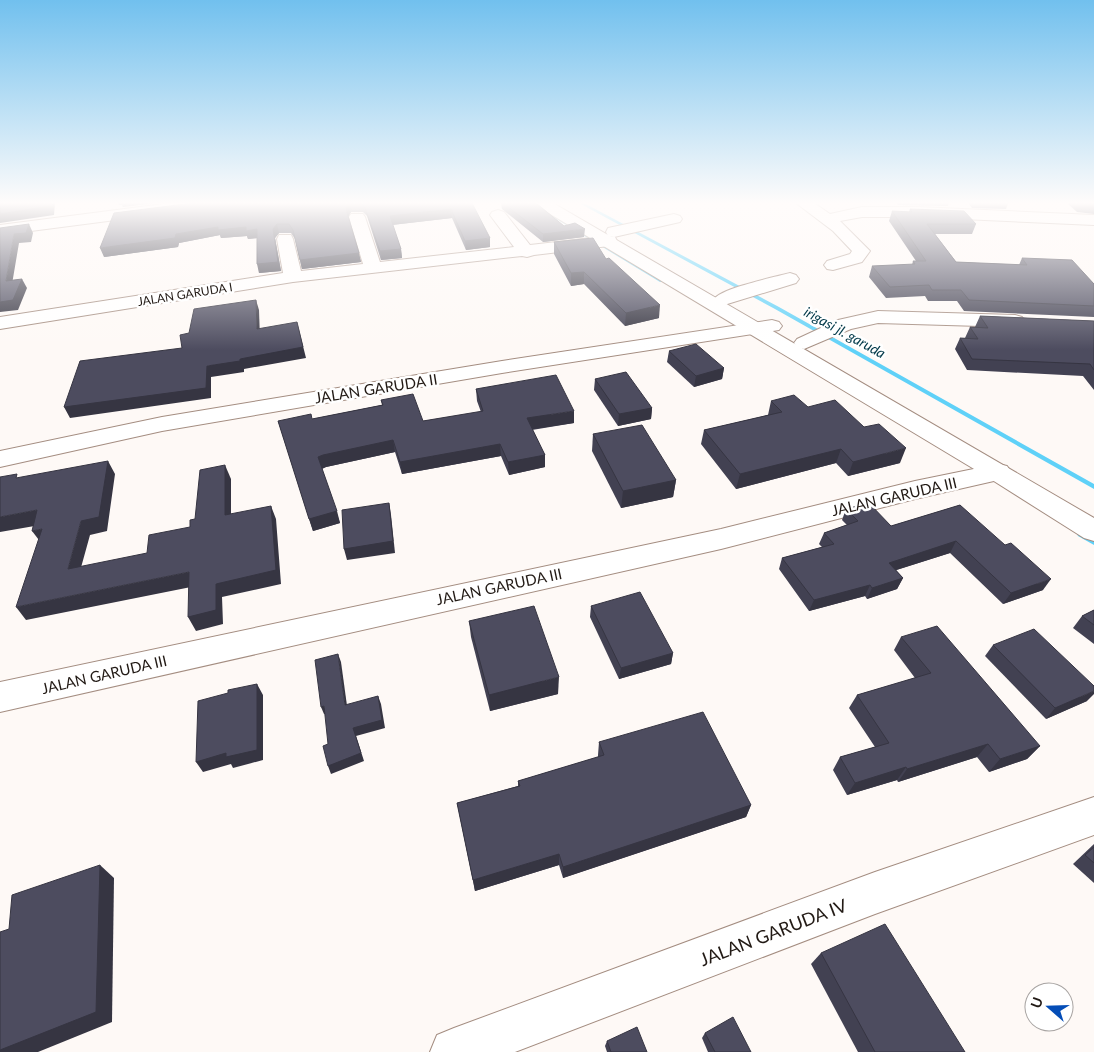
<svg xmlns="http://www.w3.org/2000/svg" width="1094" height="1052" font-family="Lato,sans-serif">
<style>
.lines{fill:none;stroke-linecap:round;stroke-linejoin:round}
.stream{fill:#5fd1f8;fill-rule:evenodd}
.minor-casing{stroke:#a48d81;stroke-width:2}
.secondary-casing{stroke:#a48d81;stroke-width:2}
.minor{fill:#fff;fill-rule:evenodd}
.secondary{fill:#fff;fill-rule:evenodd}
.wall{fill:#424152}
.shaded-wall{fill:#363542}
.building{fill:#4d4c5f;stroke:#363542}
.labels{text-anchor:middle;dominant-baseline:central;stroke-width:5;stroke-linejoin:round;paint-order:stroke}
.far-street-label{font-size:12px;fill:#221a15;stroke:#fff}
.far-water-label{font-size:14px;font-style:italic;fill:#023949;stroke:#fff}
.street-label{font-size:15px;fill:#221a15;stroke:#fff}
.near-street-label{font-size:18px;fill:#221a15;stroke:#fff}
</style>
<rect width="100%" height="100%" fill="#fef9f6"/>
<g class="lines">
<g class="stream">
<path d="M530 203H535L665 281 660 282Z"/>
<path d="M579 203H584L779 307 1094 484V489L775 309Z"/>
<path d="M1081 531 1094 538V545L1078 536 1077 534Z"/>
</g>
<defs>
<g id="minor">
<path d="M796 203H814L830 214 862 207H918L1094 215V225L918 217H862L840 221 870 251 862 262 833 270 827 269 824 265 827 261 850 254 852 251 833 231Z"/>
<path d="M498 210 504 212 530 245 609 236 615 237 617 241 615 245 609 246 534 255 527 257 522 256 293 282 0 329V317L283 273 277 239 279 235H291L293 239 301 271 363 264 349 217 351 214H363L365 217 380 262 514 247 490 215 492 212Z"/>
<path d="M674 214 680 216 682 219 680 222 614 237 608 236 606 232 608 228Z"/>
<path d="M790 273 796 275 799 279 796 283 724 305 717 303 714 299C722 288 775 277 790 273Z"/>
<path d="M878 311 1015 315 1022 317 1025 321 1022 325 1015 327 878 323 851 329 804 349 797 347 794 343 797 339 838 320Z"/>
<path d="M772 320 779 322 782 326 779 330 502 373 162 431 0 467V451L162 417 502 361Z"/>
<path d="M998 464 1007 466 1011 472 1007 478 915 499 721 549 0 712V682L721 529 915 481Z"/>
<path d="M1094 797V835L875 914 515 1052H430L437 1035 454 1028 875 872Z"/>
</g>
<g id="secondary">
<path d="M171 203H216L213 206 208 208 0 235V225Z"/>
<path d="M534 203H553L1094 518V541L1084 538 989 478 537 206Z"/>
</g>
</defs>
<use href="#minor" class="minor-casing"/>
<use href="#secondary" class="secondary-casing"/>
<use href="#minor" class="minor"/>
<use href="#secondary" class="secondary"/>
</g>
<g class="wall">
<path d="M193 203H472L490 247 466 250 452 218 392 225 401 249 402 258 381 260 367 216 363 212H351L348 217 361 262 302 269 295 239 291 233H279L275 238 281 271 259 273 257 238 248 239 247 236 221 238 220 235 179 243 178 247 104 257Z"/>
<path d="M501 203H536L564 226 584 237 543 242 502 209Z"/>
<path d="M896 203H949L948 206 898 205Z"/>
<path d="M968 203H1008L1006 209 972 208Z"/>
<path d="M1067 203H1094V214L1077 212Z"/>
<path d="M910 209 976 224 972 234H935L956 262 1019 265 1022 258 1094 284V317L964 311 957 301H928L925 296 886 298 869 277 872 266 912 265 913 261H916L889 221 892 211 909 212Z"/>
<path d="M554 242 606 259 659 318 625 326 584 284 571 286 554 254Z"/>
<path d="M980 316 1094 321V390L1083 376 967 370 955 349 960 338H965L970 327H975Z"/>
<path d="M669 351 724 368 722 379 694 387 667 362Z"/>
<path d="M595 379 652 408 651 419 618 426 594 390Z"/>
<path d="M476 389 574 423 532 430 545 455V467L509 475 501 456 402 474 395 452 326 467 322 469 340 523 313 531 278 421 312 419 382 405 381 400 423 421 481 412 477 401Z"/>
<path d="M771 401 808 407 900 463 848 476 836 463 736 489 701 444 704 430 768 415Z"/>
<path d="M593 434 676 480 673 497 621 508 592 451Z"/>
<path d="M960 505 1043 590 1003 604 950 553 896 570 903 578 897 589 867 599 865 596 809 611 779 569 782 558 822 547 819 544 824 533 847 525 842 520 846 509 891 526Z"/>
<path d="M591 606 673 653 671 664 619 679 590 617Z"/>
<path d="M1094 610V644L1073 628 1082 616Z"/>
<path d="M469 621 558 694 490 711 471 637Z"/>
<path d="M901 637 1040 746 1027 759 989 772 977 757 898 782 897 780 847 795 833 770 840 757 875 747 849 708 857 695 915 678 894 650Z"/>
<path d="M993 645 1087 701 1046 719 985 656Z"/>
<path d="M599 742 751 805 746 817 563 878 559 865 475 891 457 803 518 786V781L598 757V755Z"/>
<path d="M1094 844V883L1073 864Z"/>
<path d="M821 953 965 1052H858L811 964Z"/>
<path d="M705 1033 751 1052H708L702 1038Z"/>
<path d="M607 1041 647 1052H607L605 1046Z"/>
</g>
<g class="shaded-wall">
<path d="M51 203H55L54 215 0 223V214Z"/>
<path d="M118 203H156L123 207 122 205H119Z"/>
<path d="M349 204 351 212 347 218 346 209Z"/>
<path d="M451 209 452 218 391 225 390 216Z"/>
<path d="M29 224 33 233 31 242 19 243 11 290 6 281 14 234Z"/>
<path d="M277 224 279 233 275 238 281 271 259 273 257 264 273 229Z"/>
<path d="M218 227H246L257 229 259 238 248 239 247 236 221 238 220 235 179 243 178 247 104 257 100 248Z"/>
<path d="M585 229 584 237 543 242V234Z"/>
<path d="M490 238V247L466 250 465 241Z"/>
<path d="M401 249 402 258 381 260 380 251Z"/>
<path d="M359 253 361 262 302 269 300 260Z"/>
<path d="M584 272V284L571 286V273Z"/>
<path d="M22 279 27 288 18 310 0 312V302Z"/>
<path d="M256 300 259 310 260 339 257 329Z"/>
<path d="M660 305 659 318 625 326 626 313Z"/>
<path d="M297 322 306 358 244 369V372L211 377V398L70 418 64 407 207 366 240 359Z"/>
<path d="M724 368 722 379 694 387 696 376Z"/>
<path d="M652 408 651 419 618 426 619 414Z"/>
<path d="M574 411V423L527 430V418Z"/>
<path d="M393 440 395 452 326 467 321 469 318 457 323 455Z"/>
<path d="M500 444 501 456 402 474 400 462Z"/>
<path d="M906 448 900 463 848 476 853 462Z"/>
<path d="M841 449 836 463 736 489 740 474Z"/>
<path d="M545 455V467L509 475 508 462Z"/>
<path d="M108 461 115 474 107 531 90 535 77 582 68 569 81 521Z"/>
<path d="M225 465 231 479V529L225 515Z"/>
<path d="M676 480 673 497 621 508 623 491Z"/>
<path d="M389 503 391 515 395 553 347 560 344 549Z"/>
<path d="M271 506 276 519 281 584 222 597 223 624 196 631 188 617 216 584Z"/>
<path d="M37 510 46 524 0 532V517Z"/>
<path d="M337 511 340 523 313 531 309 519Z"/>
<path d="M42 529V544L32 531Z"/>
<path d="M956 541 950 553 884 574 889 563Z"/>
<path d="M189 572 196 586 26 620 16 607Z"/>
<path d="M903 578 897 589 867 599 872 588Z"/>
<path d="M1051 579 1043 590 1003 604 1011 593Z"/>
<path d="M870 585 865 596 809 611 814 600Z"/>
<path d="M673 653 671 664 619 679 621 668Z"/>
<path d="M338 654 341 662 348 713 345 705Z"/>
<path d="M559 677 558 694 490 711 489 695Z"/>
<path d="M257 684 263 695V760L233 768 231 764 203 772 196 762Z"/>
<path d="M1094 691V694L1087 701 1046 719 1055 708Z"/>
<path d="M378 696 381 704 385 728 356 736 364 761 331 774 328 766 353 728Z"/>
<path d="M324 706 327 714H324L321 707Z"/>
<path d="M988 744 977 757 898 782 907 769Z"/>
<path d="M1040 746 1027 759 989 772 1000 759Z"/>
<path d="M906 767 897 780 847 795 855 783Z"/>
<path d="M751 805 746 817 563 878V867Z"/>
<path d="M559 854V865L475 891 473 880Z"/>
<path d="M100 865 114 878 112 1022 38 1052H0V1050Z"/>
</g>
<g class="building">
<path d="M0 203H51L50 206 0 214Z"/>
<path d="M193 203H472L490 238 465 241 451 209 390 216 401 249 380 251 365 208 362 204H349L346 209 359 253 300 260 293 230 289 224H277L273 229 278 262 257 264V229L246 231V227L218 230V227L176 234 175 238 100 248 114 213Z"/>
<path d="M503 203H536L564 226 575 223 585 229 543 234Z"/>
<path d="M910 209 964 211 976 224H927L956 262 1027 265 1022 258 1072 260 1094 284V306L969 300 961 290H932L929 285 890 287 872 266 915 264 913 261H926L892 211 912 212Z"/>
<path d="M29 224 26 233 14 234 6 281 22 279 13 300 0 302V228Z"/>
<path d="M593 238 606 259 609 258 660 305 626 313 584 272 571 273 554 242Z"/>
<path d="M256 300 257 329 297 322 303 347 240 359V361L207 366 206 388 64 407 80 361 182 348 180 335 189 333 194 309Z"/>
<path d="M980 316 1094 321V370L1090 364 972 359 960 338 978 339 970 327 988 328Z"/>
<path d="M696 344 724 368 696 376 669 351Z"/>
<path d="M626 372 652 408 619 414 595 379Z"/>
<path d="M556 375 574 411 527 418 545 455 508 462 500 444 400 462 393 440 323 455 318 457 337 511 309 519 278 421 311 414 312 419 383 405 381 400 413 394 423 421 483 411 476 389Z"/>
<path d="M794 395 808 407 835 400 864 427 879 424 906 448 853 462 841 449 740 474 704 430 782 412 771 401Z"/>
<path d="M642 425 676 480 623 491 593 434Z"/>
<path d="M108 461 99 517 81 521 68 569 147 553 149 535 190 527V520L195 519 200 470 225 465V515L271 506 276 570 216 584V610L188 617 189 572 16 607 42 529 32 531 37 510 0 517V477L17 474 16 478Z"/>
<path d="M389 503 393 541 344 549 342 510Z"/>
<path d="M869 503 891 526 960 505 1005 545 1011 543 1051 579 1011 593 956 541 889 563 903 578 872 588 870 585 814 600 782 558 834 544 824 533 858 521 846 509Z"/>
<path d="M640 592 673 653 621 668 591 606Z"/>
<path d="M534 606 559 677 489 695 469 621Z"/>
<path d="M1094 610V625L1082 616Z"/>
<path d="M937 626 1040 746 1000 759 988 744 907 769 906 767 855 783 840 757 889 743 857 695 931 673 901 637Z"/>
<path d="M1034 629 1094 686V691L1055 708 993 645Z"/>
<path d="M338 654 345 705 378 696 382 720 353 728 361 753 328 766 323 746 328 744 324 706 321 707 315 660Z"/>
<path d="M257 684V750L226 757V753L196 762 198 701 228 693V690Z"/>
<path d="M703 712 751 805 563 867 559 854 473 880 457 803 520 786 518 781 604 755 599 742Z"/>
<path d="M1094 847V863L1085 855Z"/>
<path d="M100 865 96 1012 0 1050V932L9 929 12 895Z"/>
<path d="M885 924 965 1052H875L821 953Z"/>
<path d="M733 1017 751 1052H715L705 1033Z"/>
<path d="M637 1027 647 1052H611L607 1041Z"/>
</g>
<linearGradient id="sky" x2="0" y2="1"><stop stop-color="#71c0ee"/><stop offset="0.58" stop-color="#fffcfb"/><stop offset="1" stop-color="#fffcfb" stop-opacity="0"/></linearGradient>
<rect width="1094" height="350" fill="url(#sky)"/>
<g class="labels">
<g class="far-street-label">
<text transform="translate(185 294) rotate(-9)">JALAN GARUDA I</text>
</g>
<g class="far-water-label">
<text transform="translate(845 332) rotate(29)">irigasi jl. garuda</text>
</g>
<g class="street-label">
<text transform="translate(376 388) rotate(-9)">JALAN GARUDA II</text>
<text transform="translate(894 496) rotate(-13)">JALAN GARUDA III</text>
<text transform="translate(499 586) rotate(-12)">JALAN GARUDA III</text>
<text transform="translate(104 674) rotate(-13)">JALAN GARUDA III</text>
</g>
<g class="near-street-label">
<text transform="translate(773 932) rotate(-21)">JALAN GARUDA IV</text>
</g>
</g>
<g transform="translate(1049 1007) rotate(290)"><circle r="24" fill="#ffffff" stroke="#a7a3a1"/>
<path d="M0-4L9 19L0 12L-9 19Z" fill="#044db7"/>
<text y="-8" font-size="14" font-weight="bold" text-anchor="middle" fill="#221a15">U</text>
</g>
</svg>
